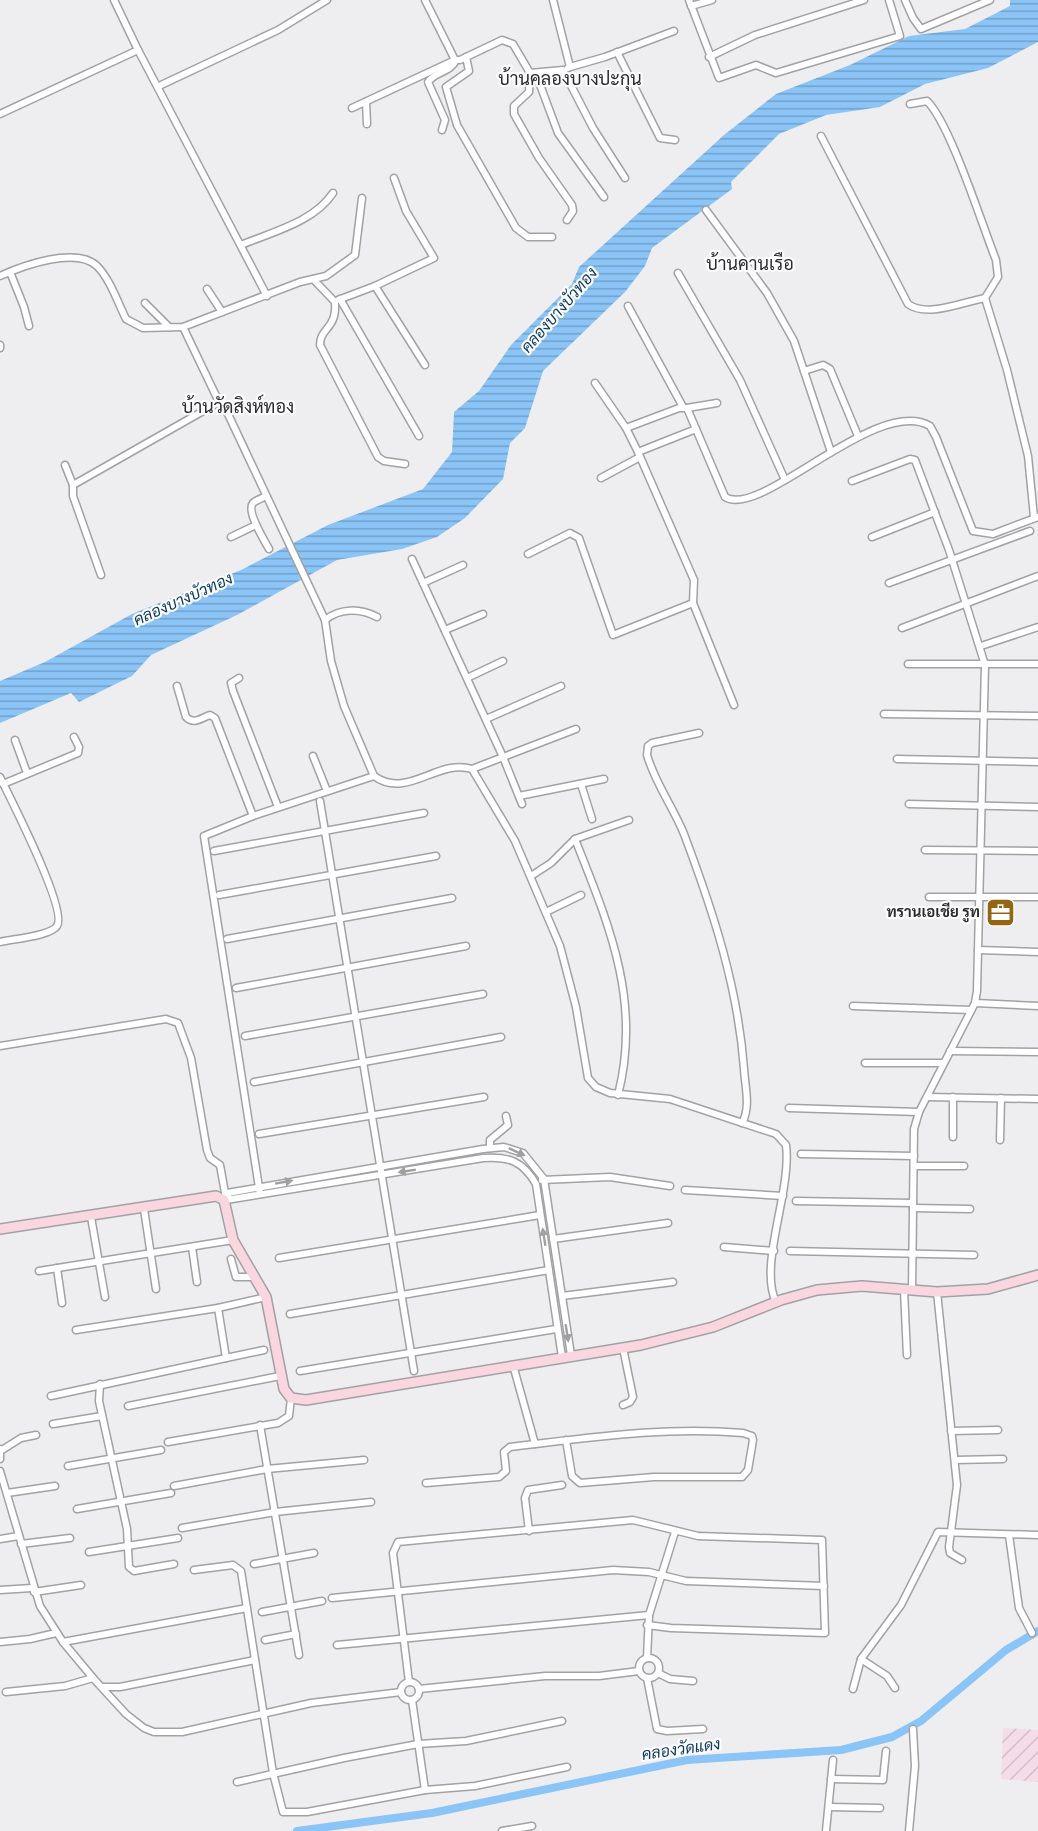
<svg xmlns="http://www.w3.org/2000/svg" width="1038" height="1831" font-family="'Fira Sans',Sarabun,sans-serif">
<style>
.industrial{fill:url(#industrial-furrows)}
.water{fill:url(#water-rules)}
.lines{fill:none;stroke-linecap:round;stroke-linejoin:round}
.canal{stroke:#8bc5f7;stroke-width:8}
.street-casing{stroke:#a2a2a5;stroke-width:9}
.secondary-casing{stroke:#a2a2a5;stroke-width:12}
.street{stroke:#fff;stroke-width:6}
.secondary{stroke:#fad6de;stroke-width:9}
.oneway{fill:#a0a0a1}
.labels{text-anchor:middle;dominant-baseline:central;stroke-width:4.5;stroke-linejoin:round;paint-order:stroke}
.poi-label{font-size:15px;font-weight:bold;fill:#2d2d2e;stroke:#fcfbfe;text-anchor:end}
.water-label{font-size:16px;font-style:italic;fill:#0e3b5b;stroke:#fcfbfe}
.quarter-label{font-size:18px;fill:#2d2d2e;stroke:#fcfbfe}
</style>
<defs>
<pattern id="industrial-furrows" width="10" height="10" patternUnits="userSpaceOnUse" patternTransform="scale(1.5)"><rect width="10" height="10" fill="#f4dde9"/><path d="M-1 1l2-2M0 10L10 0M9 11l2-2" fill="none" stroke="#d2bec8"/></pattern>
<pattern id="water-rules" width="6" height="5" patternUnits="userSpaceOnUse" patternTransform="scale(1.5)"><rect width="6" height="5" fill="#8bc5f7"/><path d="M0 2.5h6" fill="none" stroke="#72a0c8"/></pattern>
</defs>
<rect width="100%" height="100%" fill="#eeeef1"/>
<path class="industrial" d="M1003 1728 1038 1730V1782L1001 1779Z"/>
<path class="water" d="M1010 0H1038V42L988 68 925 84 880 107 826 115 779 134 731 182 732 189 652 248 645 266 625 292 543 371 525 428 510 443 503 479 465 518 437 537 402 549 337 560 237 615 151 655 132 676 79 702 71 693 0 723V681L45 662 132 614 241 570 328 525 423 489 452 452 454 412 479 391 511 345 572 284 579 267 724 135 776 94 850 65 909 36 965 29 1010 6Z"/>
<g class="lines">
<path class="canal" d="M297 1831 432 1813 687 1760 841 1750 892 1737 921 1721 1006 1650 1038 1631"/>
<defs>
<g id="street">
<path d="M114 0 138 50 267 296"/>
<path d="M425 0 455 60H460L502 40 513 44 530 73 563 70 593 128 625 178"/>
<path d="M553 0 570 67 568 68"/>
<path d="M689 0 719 78 756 65 776 73 900 36 889 0"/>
<path d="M905 0 913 18 921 29 990 0"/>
<path d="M691 6 712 0"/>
<path d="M617 52 660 138 675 140"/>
<path d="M466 57 469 71 446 87 457 125 516 228 528 237H552"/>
<path d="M709 57 755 35 864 0"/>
<path d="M570 67 605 57 674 31"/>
<path d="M530 73 529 92 514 106V114L539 158 572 205 573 211 567 220"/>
<path d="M536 74 558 133 604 197"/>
<path d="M159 86 278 30 327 0"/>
<path d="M366 102 367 124"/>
<path d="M352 108 455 60"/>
<path d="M0 114 138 50"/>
<path d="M442 130 445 120 428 82C436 71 450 73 456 60"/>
<path d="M821 136 908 304C927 318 963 302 985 298L998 277 996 260C982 225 950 123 927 101L910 104"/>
<path d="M706 210 767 293 794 341 831 452"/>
<path d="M241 245C272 232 314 222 333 193"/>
<path d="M10 272 24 307 29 326"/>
<path d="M678 273 740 380 785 480"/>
<path d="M0 276C22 266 76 246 97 266 110 279 118 303 126 319L143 328 183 327 300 282 326 276 355 255 362 198"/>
<path d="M314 280 335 302C337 330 320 327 320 345L378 457 384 461 405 464"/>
<path d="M375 286 434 258 406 211 394 178"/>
<path d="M207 289 222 312"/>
<path d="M985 298 1007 370 1028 456 1034 517"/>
<path d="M340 299 419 436"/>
<path d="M338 300 375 286 425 365"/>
<path d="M145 303 169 327"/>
<path d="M628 306 683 407"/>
<path d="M183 327 219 402 228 414 325 620 331 661 344 706 374 776C407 800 438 758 472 769L515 841 560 946 576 1007 588 1078 596 1087 610 1093 670 1099 776 1134 786 1145C792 1191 758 1265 776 1302"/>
<path d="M0 345V348"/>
<path d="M804 371 823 365 830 369 858 436"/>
<path d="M595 383 626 428 679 408H687L725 497C761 520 876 395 930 426L936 437 973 531 993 534 1038 517"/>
<path d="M687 408 717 403"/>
<path d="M626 428 638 452"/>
<path d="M696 429 638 452 694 580 693 603 734 705"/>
<path d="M65 465 73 485"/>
<path d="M601 478 640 457"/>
<path d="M852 481 910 459 915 460 949 550 985 665 977 991 975 1003 919 1112 914 1129 912 1291"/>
<path d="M266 496C263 498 256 500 253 503 246 511 264 540 269 549"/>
<path d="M231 537 256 525"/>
<path d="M872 537 935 512"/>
<path d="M528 554 570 533 579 538 613 635 693 603"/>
<path d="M412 559 503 757 522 804"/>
<path d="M101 575 73 496V485L219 402"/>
<path d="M423 583 463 565"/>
<path d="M889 583 1030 531"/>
<path d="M325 620C340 608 360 608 377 617"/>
<path d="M902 628 1038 576"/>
<path d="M445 630 483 614"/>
<path d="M981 646 1038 627"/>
<path d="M908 664H1038"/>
<path d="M239 678 231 683 233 691 278 807"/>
<path d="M467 678 503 661"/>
<path d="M177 686 186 717C194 725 201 718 210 715L215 718 253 816"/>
<path d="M884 714 1038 716"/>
<path d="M486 719 561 686"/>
<path d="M699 733 652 743 648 746 647 755C655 783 673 807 684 834 713 911 738 987 744 1069 745 1087 751 1107 742 1123"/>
<path d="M15 740 27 773"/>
<path d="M313 756 327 791"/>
<path d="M897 759 1038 762"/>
<path d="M472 769 576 729"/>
<path d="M0 777C10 798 68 910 57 926 51 936 12 939 0 942"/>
<path d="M3 784 78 753 79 747 74 737"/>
<path d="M581 784 592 819"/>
<path d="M519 796 604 779"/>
<path d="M320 801 414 1371"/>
<path d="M909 804 1038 807"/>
<path d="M575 839C609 925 642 1001 618 1095"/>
<path d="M925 850 1038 851"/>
<path d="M214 851 424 813"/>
<path d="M531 876 551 863 575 839 629 820"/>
<path d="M219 895 436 856"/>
<path d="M929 897H1038"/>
<path d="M546 912 581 895"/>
<path d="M227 939 452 898"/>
<path d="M978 950 1038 952"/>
<path d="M236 988 466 946"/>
<path d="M975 1003 1038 1006"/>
<path d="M853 1006 971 1010"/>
<path d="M245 1036 483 994"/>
<path d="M0 1046 166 1019 178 1023 191 1058 207 1150 210 1158 220 1165 225 1193"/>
<path d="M950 1051 1038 1052"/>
<path d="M865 1063H943"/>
<path d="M254 1082 501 1037"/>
<path d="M927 1097 1038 1099"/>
<path d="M789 1108 919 1112"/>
<path d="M259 1134 484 1097"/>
<path d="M953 1137V1097"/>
<path d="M1000 1140 1001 1098"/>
<path d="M490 1148V1140L508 1125 506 1116"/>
<path d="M801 1154 914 1156"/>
<path d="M914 1166H964"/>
<path d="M542 1180 610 1177 670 1186"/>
<path d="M685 1190 783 1196"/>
<path d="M260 1194 204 836 253 816 374 776"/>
<path d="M229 1199 227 1193 483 1149 504 1147 523 1153 544 1179 571 1355"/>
<path d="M226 1200 483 1158C508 1156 523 1161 536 1184L562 1357"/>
<path d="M796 1201 913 1203"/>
<path d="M913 1208 970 1209"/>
<path d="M144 1209 156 1289"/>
<path d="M91 1217 105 1297"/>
<path d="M553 1239 668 1223"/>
<path d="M192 1247 197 1282"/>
<path d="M724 1247 774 1251"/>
<path d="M790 1251 974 1255"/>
<path d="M279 1258 540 1215"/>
<path d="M231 1259 236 1277H255"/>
<path d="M57 1268 62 1303"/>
<path d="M39 1271 233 1240"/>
<path d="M904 1290 907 1355"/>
<path d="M937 1292 957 1485 949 1547 950 1553 962 1560"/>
<path d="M562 1296 673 1282"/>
<path d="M290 1314 549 1270"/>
<path d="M76 1330 218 1308 266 1297"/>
<path d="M623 1348 633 1397 630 1402 623 1405"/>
<path d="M226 1358 264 1350"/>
<path d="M513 1365 535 1444"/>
<path d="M300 1371 556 1329"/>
<path d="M100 1384 99 1401 127 1529 129 1567 134 1571 174 1564"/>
<path d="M51 1396 226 1358 218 1308"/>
<path d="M128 1406 280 1376"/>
<path d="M53 1424 102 1416"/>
<path d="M260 1425 299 1655"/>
<path d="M951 1431 998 1430"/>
<path d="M168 1442 278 1423 289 1416 291 1398"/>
<path d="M2 1450 21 1438 36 1435"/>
<path d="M0 1459V1449"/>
<path d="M955 1460 1003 1459"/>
<path d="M68 1466 161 1450"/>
<path d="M0 1471 40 1606 63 1642 93 1678 126 1714 144 1728 154 1732H182L311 1703 401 1692"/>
<path d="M426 1483 499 1477 506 1471 504 1452 510 1447C588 1438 664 1426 743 1433L752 1436 753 1440 748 1470 742 1477H654L580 1483 572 1476 566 1440"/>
<path d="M174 1486 267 1469 364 1460"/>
<path d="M7 1493 55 1486"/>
<path d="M77 1509 171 1493"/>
<path d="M182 1528 275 1512 371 1502"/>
<path d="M529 1531 525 1498 528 1490 562 1485"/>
<path d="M1009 1535 1019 1608 1032 1633"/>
<path d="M0 1539 19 1536"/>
<path d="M21 1544 70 1538"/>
<path d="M89 1552 178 1538"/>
<path d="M254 1564 314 1553"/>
<path d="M194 1570 233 1565 241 1571 273 1773 283 1812H307L425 1790 475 1786 567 1767"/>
<path d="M0 1590 32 1588"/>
<path d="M34 1592 81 1585"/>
<path d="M332 1598 613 1570 649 1572 686 1581 824 1586"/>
<path d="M262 1612 322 1601"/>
<path d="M265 1640 296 1634"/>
<path d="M0 1642 30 1639 56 1633"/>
<path d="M63 1642 247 1608"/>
<path d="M337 1645 649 1615"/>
<circle cx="649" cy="1668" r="10"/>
<path d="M647 1658 649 1615 675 1532"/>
<path d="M861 1659 887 1676 895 1688"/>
<path d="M658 1673 670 1679 693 1681"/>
<path d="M647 1678 657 1729 667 1731 703 1729"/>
<circle cx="410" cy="1691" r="9"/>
<path d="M409 1682 393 1553 398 1542 633 1520 698 1536 822 1540 825 1633 671 1628 647 1625"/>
<path d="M102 1687H120L255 1660"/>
<path d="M419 1689 545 1676H599L639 1671"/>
<path d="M853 1689 861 1659 901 1605 938 1532 1038 1535"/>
<path d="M6 1692 65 1686 93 1678"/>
<path d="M412 1700 425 1790"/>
<path d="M831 1779 883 1780 886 1751"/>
<path d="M237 1782 344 1758 418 1744 466 1741 562 1721"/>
<path d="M829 1807 880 1808"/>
<path d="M502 1831 532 1826"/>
<path d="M826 1831 833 1760"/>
<path d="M909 1831 915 1766 913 1729"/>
</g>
<path id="secondary" d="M0 1229 216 1196 224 1200 233 1240 266 1297 284 1389 291 1398 306 1400 641 1345 713 1327 781 1300 817 1290 862 1286 937 1292 988 1289 1038 1275"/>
</defs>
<use href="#street" class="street-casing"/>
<use href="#secondary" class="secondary-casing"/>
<use href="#street" class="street"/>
<use href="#secondary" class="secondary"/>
</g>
<defs><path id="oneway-solid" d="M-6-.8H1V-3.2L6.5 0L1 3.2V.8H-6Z" transform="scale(1.5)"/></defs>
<g class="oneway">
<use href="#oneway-solid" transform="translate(517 1152) rotate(25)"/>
<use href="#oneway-solid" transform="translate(407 1171) rotate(171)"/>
<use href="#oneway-solid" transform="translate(284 1182) rotate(-10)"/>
<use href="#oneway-solid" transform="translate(544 1237) rotate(-99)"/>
<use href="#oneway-solid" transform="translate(567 1333) rotate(81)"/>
</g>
<defs>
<symbol id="office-square" viewBox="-11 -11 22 22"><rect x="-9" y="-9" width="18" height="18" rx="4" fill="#946613" stroke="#fcfbfe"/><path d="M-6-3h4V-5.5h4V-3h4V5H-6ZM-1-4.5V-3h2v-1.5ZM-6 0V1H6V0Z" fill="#fff"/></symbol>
</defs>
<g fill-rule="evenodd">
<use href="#office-square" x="984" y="896" width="33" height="33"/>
</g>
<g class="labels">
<g class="poi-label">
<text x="980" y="912">ทรานเอเชีย รูท</text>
</g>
<g class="water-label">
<text transform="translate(559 310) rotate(-49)">คลองบางบัวทอง</text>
<text transform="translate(183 599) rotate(-24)">คลองบางบัวทอง</text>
<text transform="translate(681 1749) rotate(-8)">คลองวัดแดง</text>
</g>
<g class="quarter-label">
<text x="570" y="79">บ้านคลองบางปะกุน</text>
<text x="750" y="264">บ้านคานเรือ</text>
<text x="238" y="407">บ้านวัดสิงห์ทอง</text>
</g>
</g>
</svg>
